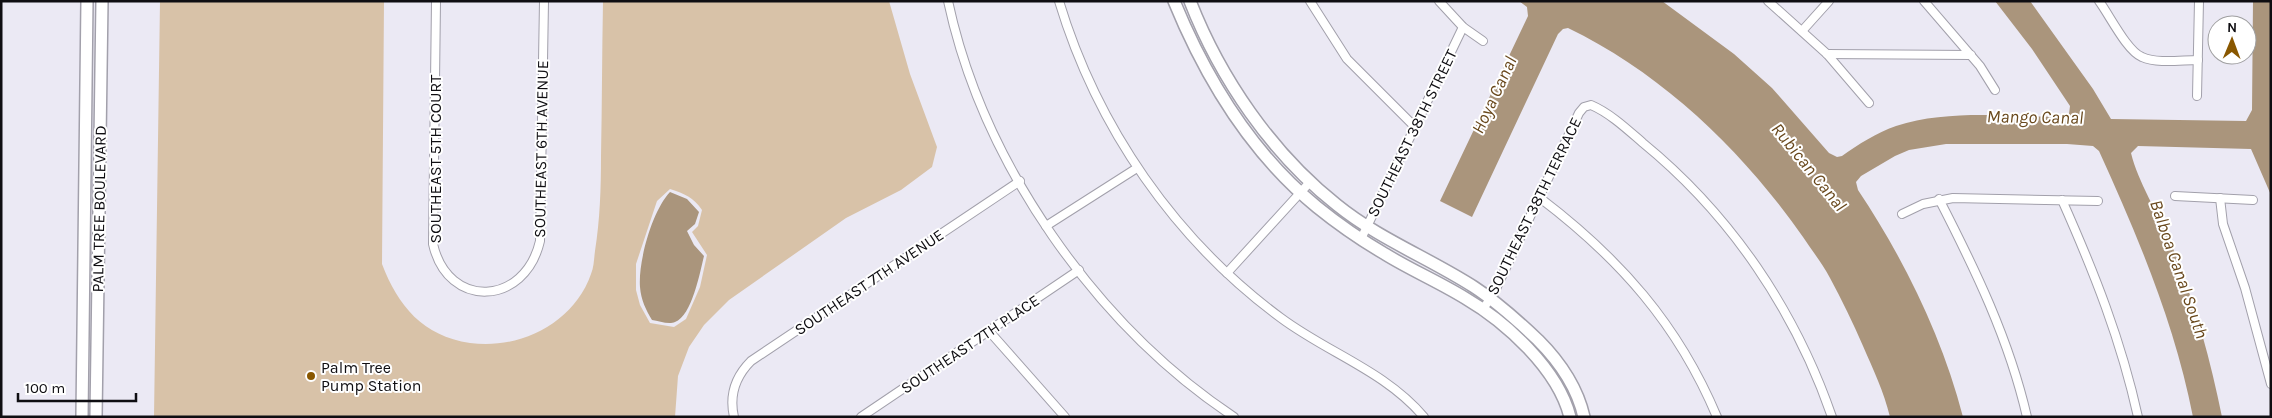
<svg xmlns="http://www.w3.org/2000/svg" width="2272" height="418" font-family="Karla,sans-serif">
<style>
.green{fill:#d8c2a8;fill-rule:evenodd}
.water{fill:#aa957c}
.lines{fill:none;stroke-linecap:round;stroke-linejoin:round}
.street-casing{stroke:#a2a0ab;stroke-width:10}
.secondary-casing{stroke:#a2a0ab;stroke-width:14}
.street{stroke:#fff;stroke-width:8}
.secondary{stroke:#fff;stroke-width:11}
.poi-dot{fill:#895700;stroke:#fff;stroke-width:2}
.labels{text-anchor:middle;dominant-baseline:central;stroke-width:4;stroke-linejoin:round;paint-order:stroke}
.street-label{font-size:16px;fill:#0f0e12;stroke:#fff}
.poi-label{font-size:16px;fill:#0f0e12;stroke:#fff;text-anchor:start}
.water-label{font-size:18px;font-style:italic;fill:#69481c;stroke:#fff}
</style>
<rect width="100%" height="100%" fill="#ebe9f4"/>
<path class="green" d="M160 1H384L382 264C398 306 423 336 470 343 520 350 574 323 591 274 594 267 594 258 595 251 600 220 601 188 601 157 602 105 602 53 603 1H889L910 74 937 147 932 167 901 190 846 218 729 300 704 325 689 347 678 376 675 417H154ZM670 189C685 194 693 197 702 210L698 226 692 232 707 255 700 287 686 319 674 327 650 323 640 305 636 290V264L657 201Z"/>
<g class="water">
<path d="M1519 1H1662L1734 54 1772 88 1829 153 1837 157 1842 156C1859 144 1876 133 1896 126 1949 109 2009 117 2065 117L2069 114 2070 106 2032 49 1995 1H2030L2093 89 2111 119 2246 121 2252 110 2253 1H2271V195L2251 149 2138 146 2131 153C2138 182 2158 213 2170 241 2193 297 2210 357 2222 417H2193C2175 324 2138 237 2099 151L2093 146 2067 144H1946L1909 150 1895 156 1861 176 1856 182 1858 190C1904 259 1942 336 1963 417H1890C1884 392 1873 369 1863 346 1853 323 1842 300 1830 278 1823 264 1812 251 1803 237 1743 151 1663 74 1568 28L1563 29 1558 34 1472 217 1440 201 1528 16 1527 7Z"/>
<path d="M670 192 687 199 699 212 695 224 687 231 694 245 704 256C700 272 692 316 675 322 669 325 659 321 652 320 646 310 641 300 640 287 638 262 652 211 670 192Z"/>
</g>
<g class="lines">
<defs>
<g id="street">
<path d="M436 1 433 244C448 310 525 306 540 241L544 1"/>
<path d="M948 1C983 164 1096 325 1234 417"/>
<path d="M1059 1C1097 127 1175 240 1281 318 1328 353 1385 371 1424 417"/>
<path d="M1310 1 1347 59 1414 126"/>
<path d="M1439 1 1463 27 1483 41"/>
<path d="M1768 1 1827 54 1869 103"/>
<path d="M1924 1 1980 66 1995 90"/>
<path d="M2099 1C2110 16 2127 51 2142 57 2158 64 2181 60 2198 60"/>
<path d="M1802 31 1829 1"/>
<path d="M1827 54 1971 55"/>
<path d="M2197 96 2199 1"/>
<path d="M2175 196 2253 200"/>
<path d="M1540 198C1619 258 1678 324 1717 417"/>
<path d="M2220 198 2223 224 2245 288 2271 384"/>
<path d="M1939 199C1975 269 2009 339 2027 417"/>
<path d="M2062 200C2094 272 2121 340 2138 417"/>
<path d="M1902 214 1923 204 1953 198 2098 201"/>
<path d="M1046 226 1137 168"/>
<path d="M1361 239 1463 27"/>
<path d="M1227 273 1310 182"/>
<path d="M1483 309 1494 293 1579 113 1584 107 1591 105C1610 113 1628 130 1643 143 1731 215 1795 310 1832 417"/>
<path d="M989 331 1065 417"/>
<path d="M734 417C729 395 736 376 751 361L1020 181"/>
<path d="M861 417 1079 270"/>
</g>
<g id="secondary">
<path d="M1174 1C1206 79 1251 153 1317 207 1338 224 1361 240 1385 254 1411 270 1439 282 1465 298 1506 322 1558 369 1570 417"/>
<path d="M1190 1C1220 78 1272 154 1337 205 1379 239 1429 258 1474 287 1497 302 1518 321 1538 340 1560 362 1577 386 1584 417"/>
<path d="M82 417 87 1"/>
<path d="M96 417 102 1"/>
</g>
</defs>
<use href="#street" class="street-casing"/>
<use href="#secondary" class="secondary-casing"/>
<use href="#street" class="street"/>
<use href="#secondary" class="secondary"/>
</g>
<circle class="poi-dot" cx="311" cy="376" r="5"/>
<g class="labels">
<g class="street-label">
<text transform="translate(1412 133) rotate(-64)">SOUTHEAST 38TH STREET</text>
<text transform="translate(541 149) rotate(-89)">SOUTHEAST 6TH AVENUE</text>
<text transform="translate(435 159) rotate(-90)">SOUTHEAST 5TH COURT</text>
<text transform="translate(1534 206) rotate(-64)">SOUTHEAST 38TH TERRACE</text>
<text transform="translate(99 209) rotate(-89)">PALM TREE BOULEVARD</text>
<text transform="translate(869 282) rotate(-34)">SOUTHEAST 7TH AVENUE</text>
<text transform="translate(970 344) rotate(-34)">SOUTHEAST 7TH PLACE</text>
</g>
<g class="poi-label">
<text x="321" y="367">Palm Tree<tspan x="321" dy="18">Pump Station</tspan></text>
</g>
<g class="water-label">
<text transform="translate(1494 95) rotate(-65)">Hoya Canal</text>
<text transform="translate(2035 117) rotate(1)">Mango Canal</text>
<text transform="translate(1809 167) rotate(51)">Rubican Canal</text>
<text transform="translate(2179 269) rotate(71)">Balboa Canal South</text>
</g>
</g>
<rect width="2272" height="418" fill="none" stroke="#0f0e12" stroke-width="5"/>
<g transform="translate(2232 40) rotate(1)"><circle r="24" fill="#ffffff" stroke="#9f9fa0"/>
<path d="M0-4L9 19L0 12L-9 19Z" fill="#895700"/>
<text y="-8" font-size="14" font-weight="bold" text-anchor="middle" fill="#0f0e12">N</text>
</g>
<path d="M18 393v8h118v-8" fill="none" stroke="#0f0e12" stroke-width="2.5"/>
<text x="25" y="393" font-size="15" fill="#0f0e12" stroke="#ffffff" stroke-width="4" paint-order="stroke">100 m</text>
</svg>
